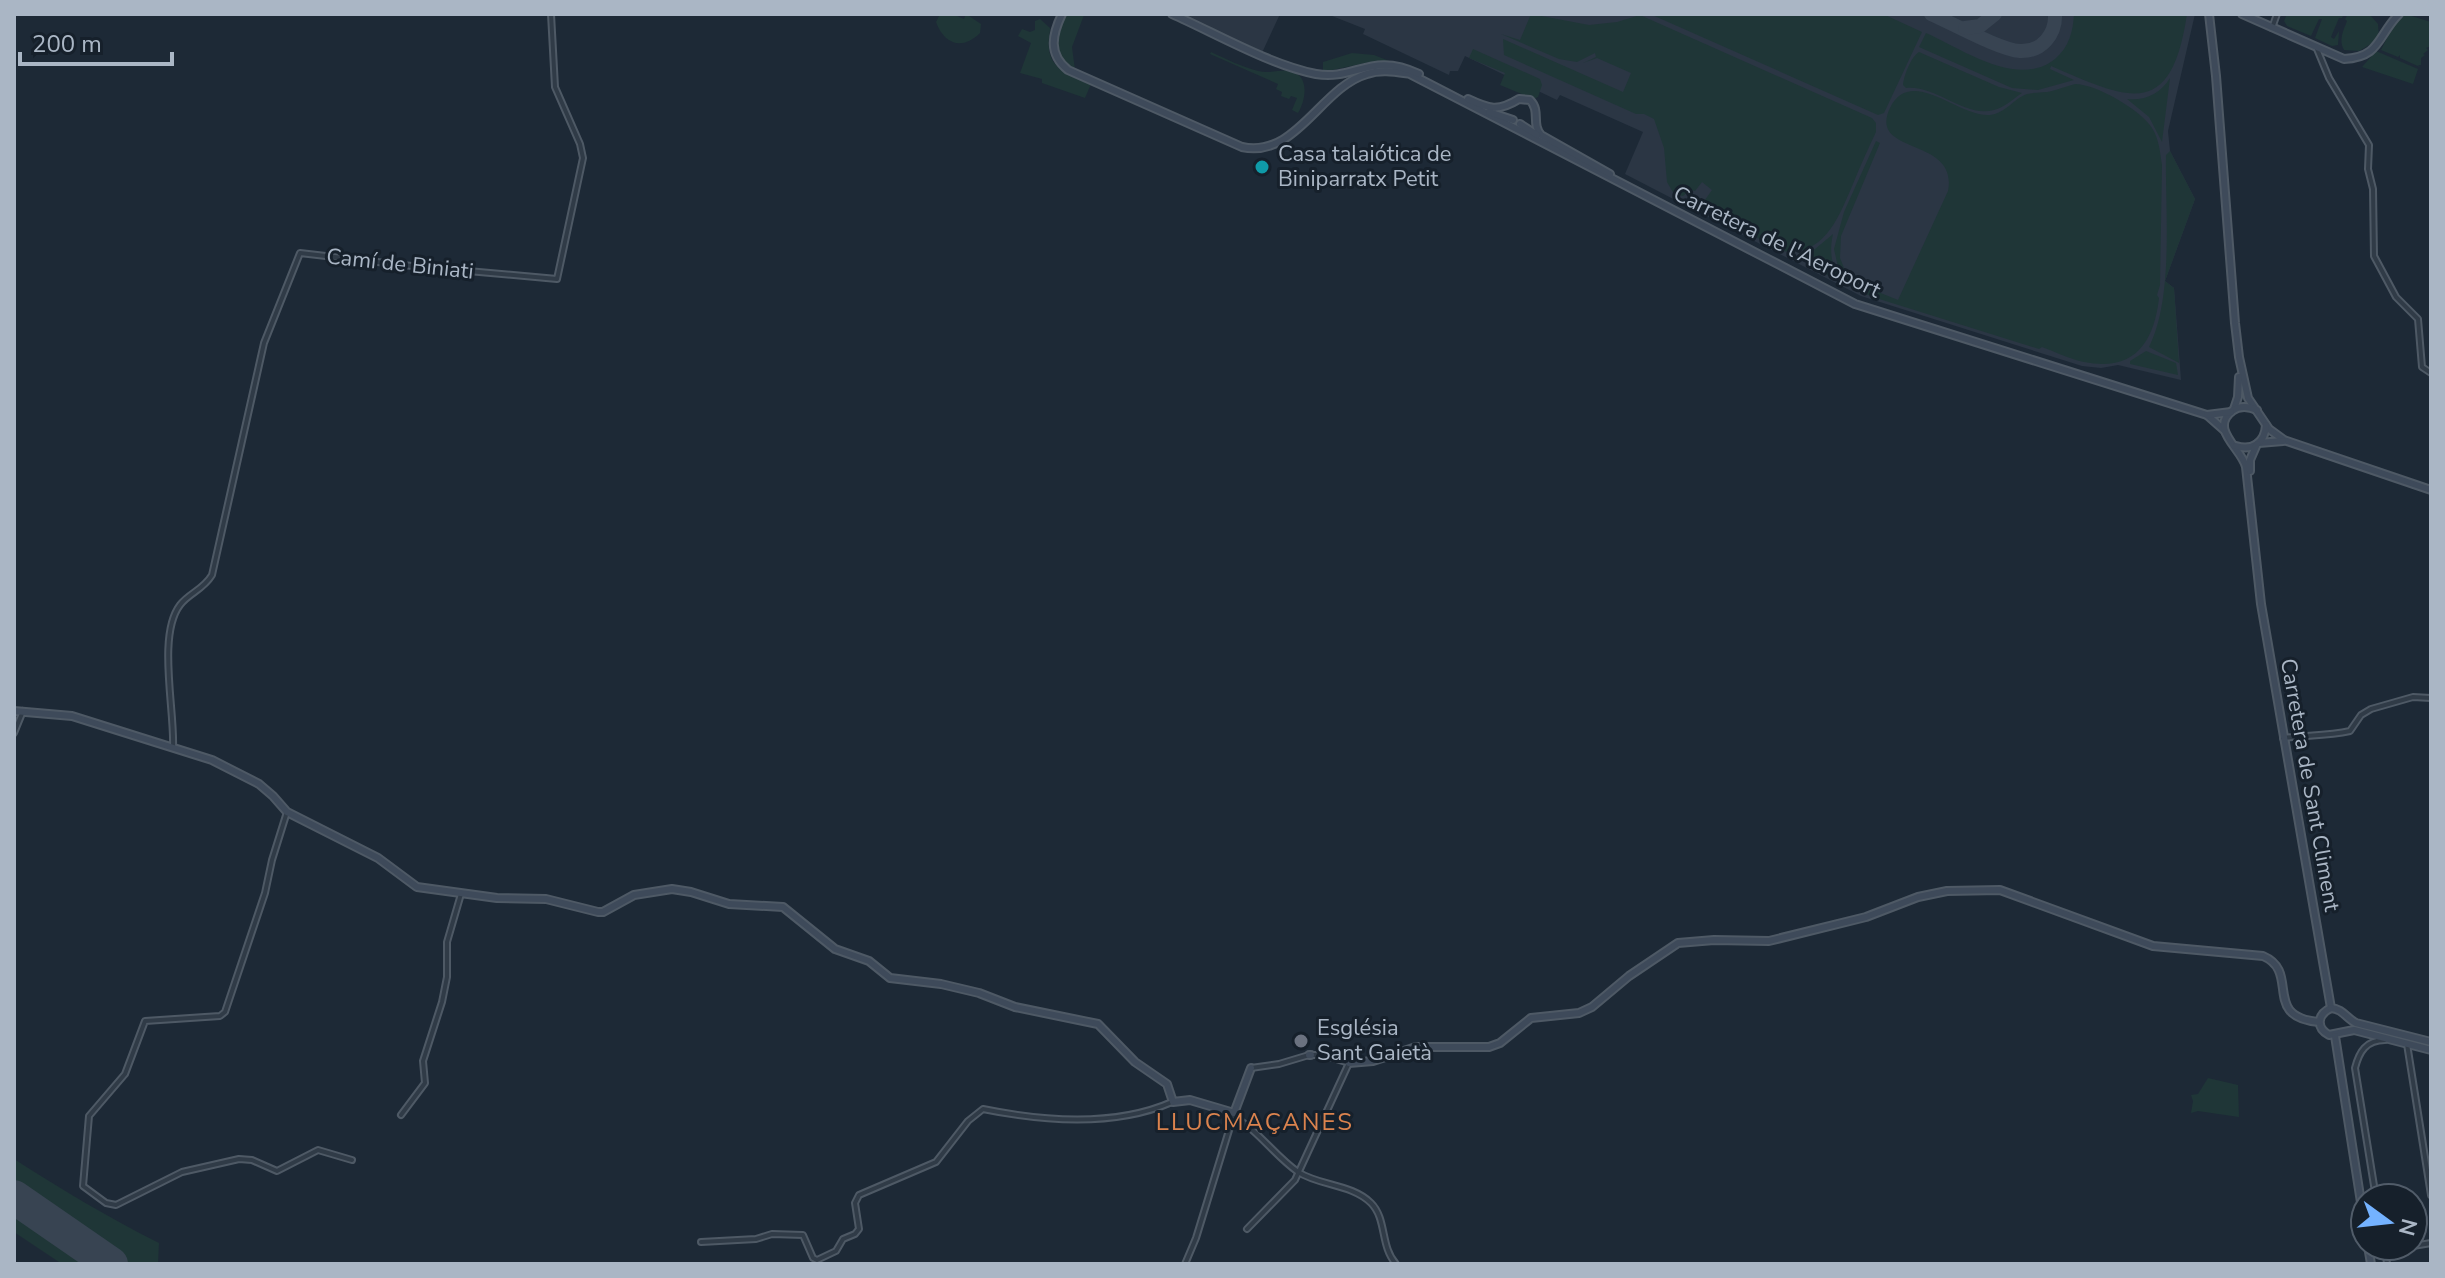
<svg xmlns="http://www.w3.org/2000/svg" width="2445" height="1278" font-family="'Nunito Sans',sans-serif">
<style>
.airport{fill:#2b3644}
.green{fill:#1f3637}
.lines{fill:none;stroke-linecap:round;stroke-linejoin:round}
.taxiway{stroke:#384452;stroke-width:14}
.runway{stroke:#384452;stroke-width:34}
.street-casing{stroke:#4e5965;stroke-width:8}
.secondary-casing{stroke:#4e5965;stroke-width:10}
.street{stroke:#303b47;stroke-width:4}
.secondary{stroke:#3e4a5a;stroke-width:6}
.culture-dot{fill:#0f9aa8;stroke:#16202b;stroke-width:3}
.worship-dot{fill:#6b7280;stroke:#16202b;stroke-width:3}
.labels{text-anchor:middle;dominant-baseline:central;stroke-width:6;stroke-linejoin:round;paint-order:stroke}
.poi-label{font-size:22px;fill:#aab6c5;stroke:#16202b;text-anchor:start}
.street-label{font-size:22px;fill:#aab6c5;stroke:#16202b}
.neighbourhood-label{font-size:24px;letter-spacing:2px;fill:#db834e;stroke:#16202b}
</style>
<rect width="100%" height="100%" fill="#1d2936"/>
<g class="airport">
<path d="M1163 14H1280L1260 57Z"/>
<path d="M1327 14H2195L2168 131 2170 151 2195 199 2165 281 2174 288 2181 380 2118 365 2101 368 2082 366 1861 296 1625 174 1643 132 1560 95 1557 100 1465 56 1458 71H1450L1449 75 1363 34 1365 29Z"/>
</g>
<g class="green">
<path d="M940 14H952L964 19 966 14 981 24 980 33C962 51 944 44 936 22Z"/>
<path d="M1066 14 1084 15 1072 47 1075 70C1051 57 1056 35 1066 14Z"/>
<path d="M1531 14 1589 25 1617 22 1640 15 1872 118 1876 123V132C1868 149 1860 166 1853 184 1839 216 1825 257 1782 251L1700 207 1712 190 1702 182 1695 191 1691 190 1683 196 1674 194 1667 182 1664 148 1654 119 1644 114H1636L1504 55 1503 39 1623 92 1631 73 1597 58 1583 63 1596 57 1595 53 1577 62 1559 59 1501 34 1520 40Z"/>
<path d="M1650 14H1883L1922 32 1884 113 1878 115Z"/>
<path d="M2074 14H2187C2171 122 2128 99 2051 66L2050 69 2074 80 2038 90 2012 88 1919 47 1926 33C1962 49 2018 89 2055 59 2069 47 2073 32 2074 14Z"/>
<path d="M2287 14H2344L2342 18H2339L2331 37 2334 39 2339 31 2338 45 2332 46 2315 38 2322 19H2319L2311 36 2287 26 2284 21Z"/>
<path d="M2348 14H2369L2378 24 2379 39 2359 51 2344 50C2338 40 2344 29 2347 21L2345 19Z"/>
<path d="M2405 14 2431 22V46L2426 48 2428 50 2423 54 2425 55 2421 58V65H2418L2420 67 2400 58V55L2398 57 2381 50 2392 28Z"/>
<path d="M1040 19 1050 28C1050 35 1048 41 1049 48 1050 70 1074 77 1091 84L1085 98 1042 83V79L1020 73 1031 43 1018 36 1022 29 1030 32 1035 30V21Z"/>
<path d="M1473 49 1540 79 1542 85 1538 97 1534 99 1500 85 1505 73 1469 58Z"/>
<path d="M2376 51 2418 69 2413 84 2362 67Z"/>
<path d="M1211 52C1226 59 1242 67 1258 71 1269 74 1281 69 1290 71 1310 75 1306 100 1298 113L1292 110 1297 98 1291 96 1289 99 1281 96 1282 92 1276 89 1278 84 1210 54Z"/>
<path d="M1919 52 1999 87 2022 93C2013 99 2005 107 1994 110 1964 118 1937 85 1906 88L1903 85C1904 75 1911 57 1919 52Z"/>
<path d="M1352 53 1374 55 1392 62H1370L1323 72V62Z"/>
<path d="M2170 78 2162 142 2149 117 2127 99C2145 101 2160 94 2170 78Z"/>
<path d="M2075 84C2096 84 2141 110 2152 128 2159 139 2160 152 2162 165L2160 285 2157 295 2159 298C2154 343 2134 372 2084 362 2069 359 2056 352 2042 347L2039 349 1876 298 1858 291 1845 278 1838 267 1834 249 1844 212 1876 141 1880 143 1841 236 1840 258 1846 273 1856 283 1898 300 1948 191C1959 136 1867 156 1890 108 1911 65 1959 118 1990 115 2006 113 2013 99 2027 94 2035 92 2044 93 2052 91 2060 89 2067 86 2075 84Z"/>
<path d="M2170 151 2195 199 2165 281 2174 288 2179 363 2149 347C2174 297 2165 211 2166 155Z"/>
<path d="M1833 234C1829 252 1831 267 1843 281L1841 283 1797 257 1815 249Z"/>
<path d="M2146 351 2176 363 2178 375 2130 364V361Z"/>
<path d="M2208 1078 2238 1085 2239 1117 2198 1111 2191 1113 2193 1101 2191 1095 2198 1094Z"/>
<path d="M14 1159C61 1189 109 1218 159 1243L158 1264H125L14 1188Z"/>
<path d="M14 1210 93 1264H62L14 1232Z"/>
</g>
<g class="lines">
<g class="taxiway">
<path d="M1931 14C1952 23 2000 50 2020 51 2042 52 2056 34 2055 14"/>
<path d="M1965 28 1980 26 1995 14"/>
</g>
<path class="runway" d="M14 1197 111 1264"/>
<defs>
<g id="street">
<path d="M2272 28 2277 14"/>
<path d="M2317 49 2329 78 2369 145 2368 169 2373 189 2374 256 2396 297 2418 319 2422 367 2431 373"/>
<path d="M14 733 23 711"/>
<path d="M2283 738C2306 735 2327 736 2350 731L2361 715 2371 709 2413 697 2431 698"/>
<path d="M173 748C175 711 157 635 180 605 189 593 203 590 212 575L264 343 300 253 412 266 557 279 583 158 580 144 555 87 551 14"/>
<path d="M287 812 272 860 265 893 225 1012 220 1016 145 1021 125 1074 89 1116 83 1186 106 1203 116 1205 182 1172 239 1159 252 1160 277 1171 318 1150 352 1160"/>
<path d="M2407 1044 2431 1195"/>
<path d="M1251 1068 1279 1064 1309 1055"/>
<path d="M401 1115 425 1083 423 1061 442 1002 447 977V942L461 894"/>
<path d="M1233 1116C1258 1130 1275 1156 1298 1172 1320 1186 1352 1184 1371 1203 1387 1219 1380 1246 1396 1264"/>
<path d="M2376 1198 2355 1068C2359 1052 2366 1040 2385 1040"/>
<path d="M1247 1229 1295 1180 1349 1063 1323 1055H1311"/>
<path d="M701 1242 756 1239 772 1234 803 1235 813 1258 817 1260 836 1251 843 1239 855 1234 859 1229 855 1203 859 1195 936 1162 968 1121 983 1109C1042 1121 1115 1127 1172 1102"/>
<path d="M2385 1246 2387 1264"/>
<path d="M2413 1246 2431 1243"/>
<path d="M2385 1250 2411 1246"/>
<path d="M1185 1264 1196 1238 1234 1114"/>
</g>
<g id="secondary">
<path d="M1062 14C1052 35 1048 54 1068 70L1242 147C1296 159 1321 87 1367 74 1381 69 1396 72 1410 74L1855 304 2207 415 2224 430"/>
<path d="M1172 14C1215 33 1270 65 1316 74 1355 81 1371 51 1419 74"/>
<path d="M2209 14 2216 76 2235 323 2239 357 2248 398 2269 429 2284 440 2431 490"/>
<path d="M2242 14 2344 59C2381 57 2377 36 2399 14"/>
<path d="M1468 99C1489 109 1498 112 1519 99L1530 100C1541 111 1531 124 1541 135L1610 174"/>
<path d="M1489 112 1513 120"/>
<path d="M1520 124 1537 135"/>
<path d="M2234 409 2238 397 2239 377"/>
<path d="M2257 410C2248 406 2240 405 2232 411 2209 429 2242 449 2246 467L2261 604 2331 1008"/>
<path d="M2207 415 2231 412"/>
<path d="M2259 443 2283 441"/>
<path d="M2236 446C2252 451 2265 443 2266 425"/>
<path d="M2250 471V460L2257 444"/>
<path d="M14 711 72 716 212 760 259 784 273 796 287 812 378 858 417 887 497 898 546 899 598 912H603L634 895 672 889 691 892 729 904 783 907 835 949 869 961 890 978 941 984 979 993 1015 1007 1098 1024 1135 1062 1167 1084 1173 1102 1190 1100 1234 1113 1251 1068"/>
<path d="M2331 1008C2318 1014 2315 1027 2329 1035L2354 1030 2431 1050"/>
<path d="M2331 1008C2343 1009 2346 1018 2356 1023L2431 1042"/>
<path d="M2335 1036 2365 1228"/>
<path d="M1309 1055H1311"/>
<path d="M1349 1063 1373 1061 1416 1047H1489L1500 1043 1531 1018 1579 1013 1592 1007 1629 976 1678 943 1714 940 1769 941 1866 917 1918 897 1947 891 2000 890 2153 946 2263 956C2301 972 2261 1017 2319 1022"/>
<path d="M2368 1246 2371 1264"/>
</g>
</defs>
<use href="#street" class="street-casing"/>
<use href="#secondary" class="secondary-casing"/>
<use href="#street" class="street"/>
<use href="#secondary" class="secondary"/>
</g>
<circle class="culture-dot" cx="1262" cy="167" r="8"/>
<circle class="worship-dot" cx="1301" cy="1041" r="8"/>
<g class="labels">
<g class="poi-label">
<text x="1278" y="154">Casa talaiótica de<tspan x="1278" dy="25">Biniparratx Petit</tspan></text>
<text x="1317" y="1028">Església<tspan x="1317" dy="25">Sant Gaietà</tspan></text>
</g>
<g class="street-label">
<text transform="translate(1777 242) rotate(26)">Carretera de l'Aeroport</text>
<text transform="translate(400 264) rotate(6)">Camí de Biniati</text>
<text transform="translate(2310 785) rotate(80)">Carretera de Sant Climent</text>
</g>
<g class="neighbourhood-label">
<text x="1255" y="1122">LLUCMAÇANES</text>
</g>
</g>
<rect width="2445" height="1278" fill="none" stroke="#aab6c5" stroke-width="32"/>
<g transform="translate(2389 1222) rotate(105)"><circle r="38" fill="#16202b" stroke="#515c69" stroke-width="2"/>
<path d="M0-6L14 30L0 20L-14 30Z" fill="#74b2ff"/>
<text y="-12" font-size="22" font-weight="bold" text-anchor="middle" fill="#aab6c5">N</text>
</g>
<path d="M20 52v12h152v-12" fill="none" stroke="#aab6c5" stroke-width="4"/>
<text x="32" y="52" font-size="24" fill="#aab6c5" stroke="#16202b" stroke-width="6" paint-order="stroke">200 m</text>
</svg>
